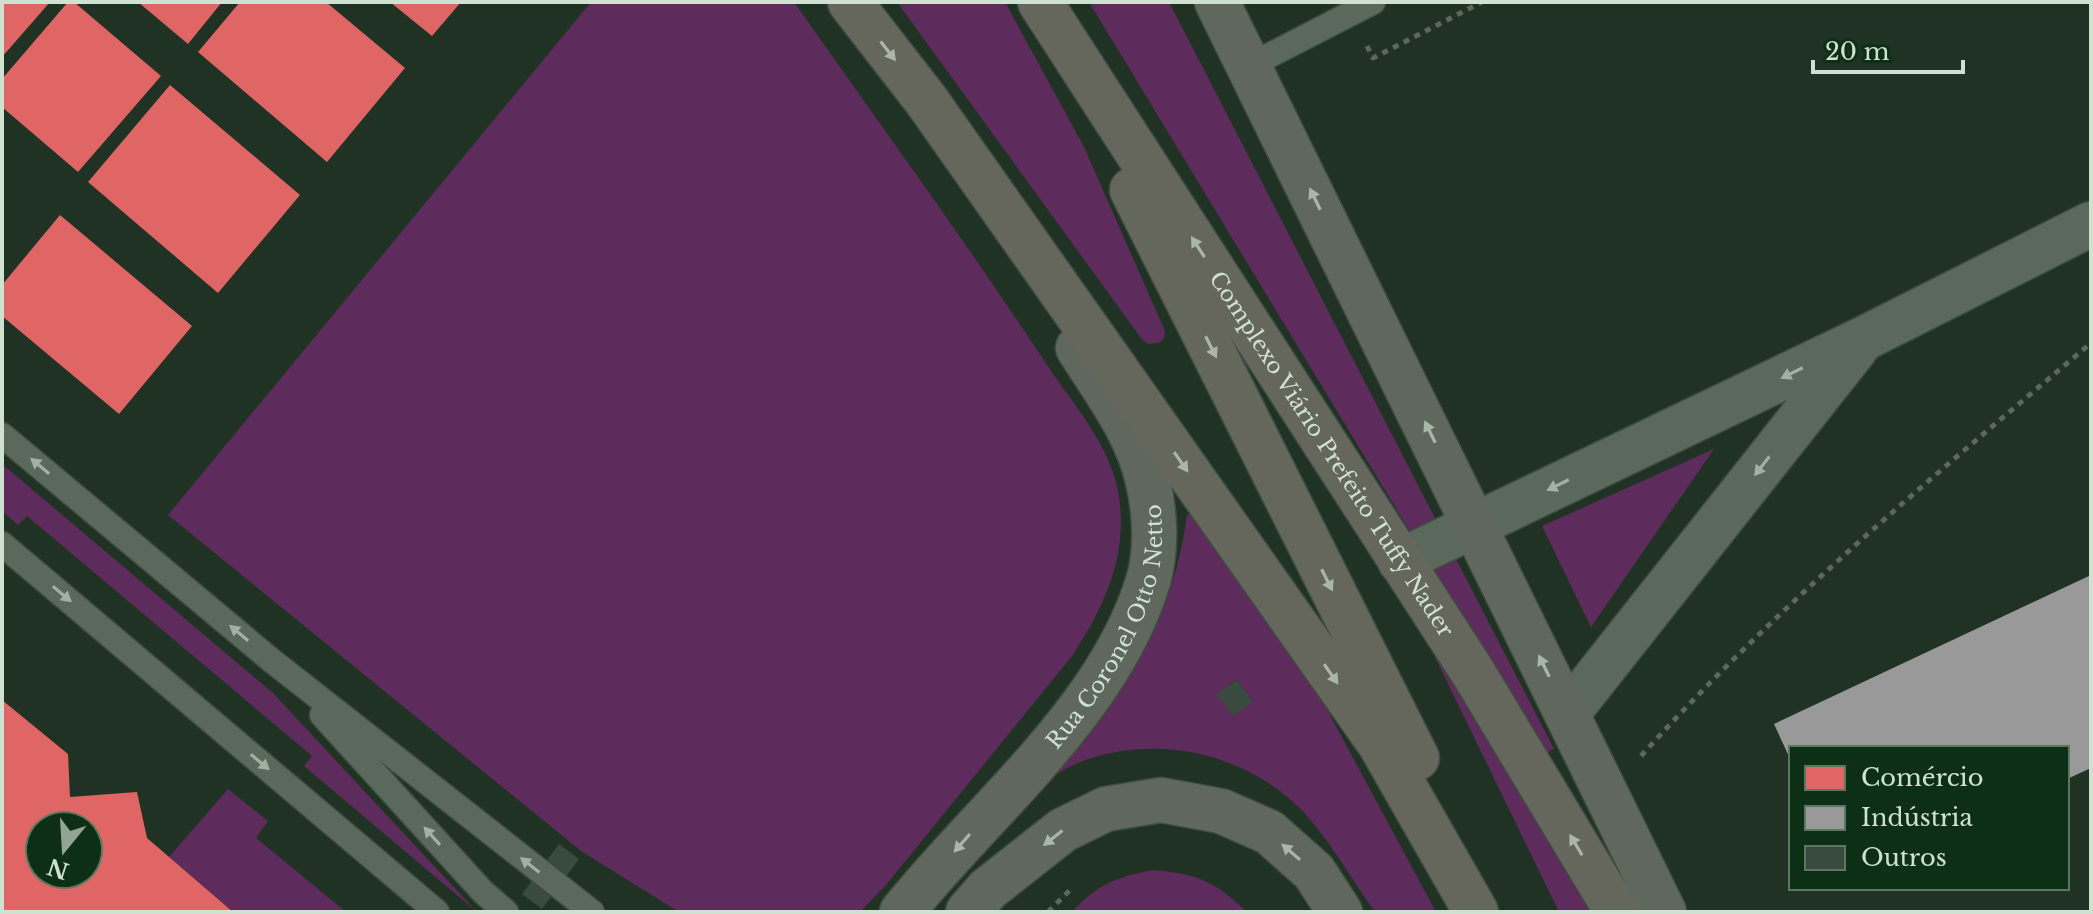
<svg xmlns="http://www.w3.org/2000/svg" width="2093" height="914" font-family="'Libre Baskerville',serif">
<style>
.green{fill:#5d2c5c;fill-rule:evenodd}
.shops{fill:#e06666;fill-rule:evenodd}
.industry{fill:#999}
.building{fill:#394a3f}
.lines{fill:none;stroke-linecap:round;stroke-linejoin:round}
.lane-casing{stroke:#3d4d40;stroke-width:27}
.street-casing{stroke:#3d4d40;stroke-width:47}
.secondary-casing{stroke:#3d4d40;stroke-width:47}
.primary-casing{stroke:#3d4d40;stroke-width:47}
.path{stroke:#5b685d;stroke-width:5;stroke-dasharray:6 6;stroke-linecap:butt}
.lane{stroke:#5b685c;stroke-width:24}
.street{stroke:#5b685c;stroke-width:44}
.secondary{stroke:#60685d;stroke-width:44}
.primary{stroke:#65675d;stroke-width:44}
.oneway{fill:#aab7a8}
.oneway2{fill:#a8b7a8}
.oneway3{fill:#a1b1a2}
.labels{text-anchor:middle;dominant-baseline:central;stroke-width:8;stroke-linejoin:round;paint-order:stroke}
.street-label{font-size:22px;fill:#cfe2d1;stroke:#0d2f15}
</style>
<rect width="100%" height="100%" fill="#203223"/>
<g class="green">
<path d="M591 2H794C879 123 966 242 1047 365 1074 405 1113 449 1119 497 1128 556 1104 608 1072 656L886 885 860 912H679L581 851 168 515Z"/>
<path d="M897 2H1005L1084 147 1165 331 1164 338 1159 343 1148 344 1141 338Z"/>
<path d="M1089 2H1169L1554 749 1545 754Z"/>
<path d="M1714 449 1591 627 1542 526Z"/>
<path d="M2 464 273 693 477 912 304 766 312 756 27 516 18 525 2 511Z"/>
<path d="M1195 510 1309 676 1436 912H1375C1353 881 1333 846 1308 817 1256 758 1170 735 1095 757 1073 763 1054 775 1036 788L1150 634C1171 596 1181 558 1187 515ZM1237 680 1252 701 1233 716 1217 694Z"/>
<path d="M1418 622 1591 912H1559Z"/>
<path d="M228 789 268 821 256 838 346 912H233L169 857Z"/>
<path d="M1153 870C1198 874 1214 881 1247 912H1072C1097 884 1117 877 1153 870Z"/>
</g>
<g class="shops">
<path d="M2 2H50L2 57Z"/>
<path d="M68 2H74L161 76 78 172 2 107V79Z"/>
<path d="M138 2H222L188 44Z"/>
<path d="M240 2H326L405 68 327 162 198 52Z"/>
<path d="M390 2H461L432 36Z"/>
<path d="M170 85 300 195 218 293 88 182Z"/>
<path d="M60 215 192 326 119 414 2 316V285Z"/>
<path d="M2 700 68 754 70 797 137 792 147 838 233 912H2ZM40 826H88V874H40Z"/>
</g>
<path class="industry" d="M2091 575V768L2067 779V748H1791V761L1774 724Z"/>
<g class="building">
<path d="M1237 680 1253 702 1233 716 1216 694Z"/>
<path d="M559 844 579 859 542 909 522 894Z"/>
</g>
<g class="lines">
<defs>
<g id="lane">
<path d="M1249 66 1373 2"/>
<path d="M2 435 271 660 592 912"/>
<path d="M2 544 437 912"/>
<path d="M322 715 483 892 506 912"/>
</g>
<g id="street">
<path d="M1400 561 1863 339 2091 224"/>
<path d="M1567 714 1856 348"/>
</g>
<g id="secondary">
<path d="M1217 2 1664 912"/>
<path id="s1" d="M902 912C985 808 1111 709 1149 578 1157 548 1155 511 1148 482 1138 433 1104 389 1078 348"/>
<path d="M968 912 988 889 1063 830 1106 809 1161 800 1221 811 1269 832 1314 872 1340 912"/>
</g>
<g id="primary">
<path d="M850 2 926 100 1380 744 1476 912"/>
<path id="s2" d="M1040 2 1474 674 1617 912"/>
<path d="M1132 190 1417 758"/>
</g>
</defs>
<use href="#lane" class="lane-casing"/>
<use href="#street" class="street-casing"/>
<use href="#secondary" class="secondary-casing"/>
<use href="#primary" class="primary-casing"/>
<g class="path">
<path d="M1367 46 1373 58 1482 2"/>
<path d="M1641 756C1778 604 1935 475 2091 343"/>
<path d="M1048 912 1070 890"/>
</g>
<use href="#lane" class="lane"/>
<use href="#street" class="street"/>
<use href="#secondary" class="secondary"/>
<use href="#primary" class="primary"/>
</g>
<defs><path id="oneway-solid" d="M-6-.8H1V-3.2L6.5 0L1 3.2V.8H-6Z" transform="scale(2)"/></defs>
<g class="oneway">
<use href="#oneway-solid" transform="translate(888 51) rotate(52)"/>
<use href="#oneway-solid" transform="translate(1198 247) rotate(-123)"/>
<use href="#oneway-solid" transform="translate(1211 347) rotate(63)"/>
<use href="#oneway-solid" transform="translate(1181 462) rotate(55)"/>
<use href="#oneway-solid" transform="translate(1327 580) rotate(63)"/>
<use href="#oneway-solid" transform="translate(1331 674) rotate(55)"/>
<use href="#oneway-solid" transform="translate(1576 845) rotate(-121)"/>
</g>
<g class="oneway2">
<use href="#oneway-solid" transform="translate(1315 199) rotate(-116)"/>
<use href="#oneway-solid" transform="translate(1430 432) rotate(-116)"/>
<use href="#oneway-solid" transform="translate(1544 666) rotate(-116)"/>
<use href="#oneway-solid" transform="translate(1053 838) rotate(142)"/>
<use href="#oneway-solid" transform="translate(962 843) rotate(131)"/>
<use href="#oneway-solid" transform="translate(1291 852) rotate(-139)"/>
</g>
<g class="oneway3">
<use href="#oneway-solid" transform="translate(1792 373) rotate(154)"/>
<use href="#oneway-solid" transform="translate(40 466) rotate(-140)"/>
<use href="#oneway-solid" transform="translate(1762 466) rotate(128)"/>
<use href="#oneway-solid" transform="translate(1558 485) rotate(154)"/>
<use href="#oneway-solid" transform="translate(62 594) rotate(40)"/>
<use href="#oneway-solid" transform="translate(239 633) rotate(-140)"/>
<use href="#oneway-solid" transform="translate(260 762) rotate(40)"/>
<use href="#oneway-solid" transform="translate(432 836) rotate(-132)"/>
<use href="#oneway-solid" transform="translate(530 865) rotate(-142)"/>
</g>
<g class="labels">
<g class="street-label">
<text stroke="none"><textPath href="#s2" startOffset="538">Complexo Viário Prefeito Tuffy Nader</textPath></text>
<text stroke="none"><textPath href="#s1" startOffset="358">Rua Coronel Otto Netto</textPath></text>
</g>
</g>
<rect width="2093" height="914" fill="none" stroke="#cfe2d1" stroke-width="8"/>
<rect x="1789" y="746" width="280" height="144" fill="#0d2f15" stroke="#5b7760" stroke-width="2"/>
<rect x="1805" y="766" width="40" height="24" fill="#e06666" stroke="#5b7760" stroke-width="2"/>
<text x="1861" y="786" font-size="24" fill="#cfe2d1">Comércio</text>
<rect x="1805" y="806" width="40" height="24" fill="#999999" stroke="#5b7760" stroke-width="2"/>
<text x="1861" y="826" font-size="24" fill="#cfe2d1">Indústria</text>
<rect x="1805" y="846" width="40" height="24" fill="#394a3f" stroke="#5b7760" stroke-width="2"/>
<text x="1861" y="866" font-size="24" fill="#cfe2d1">Outros</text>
<g transform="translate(64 850) rotate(198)"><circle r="38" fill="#0d2f15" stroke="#5b7760" stroke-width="2"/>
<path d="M0-6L14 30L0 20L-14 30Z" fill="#92a494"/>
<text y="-12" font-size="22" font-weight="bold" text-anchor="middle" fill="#cfe2d1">N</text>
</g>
<path d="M1813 60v12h150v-12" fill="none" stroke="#cfe2d1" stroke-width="4"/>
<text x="1825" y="60" font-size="24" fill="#cfe2d1" stroke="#0d2f15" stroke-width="6" paint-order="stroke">20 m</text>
</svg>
